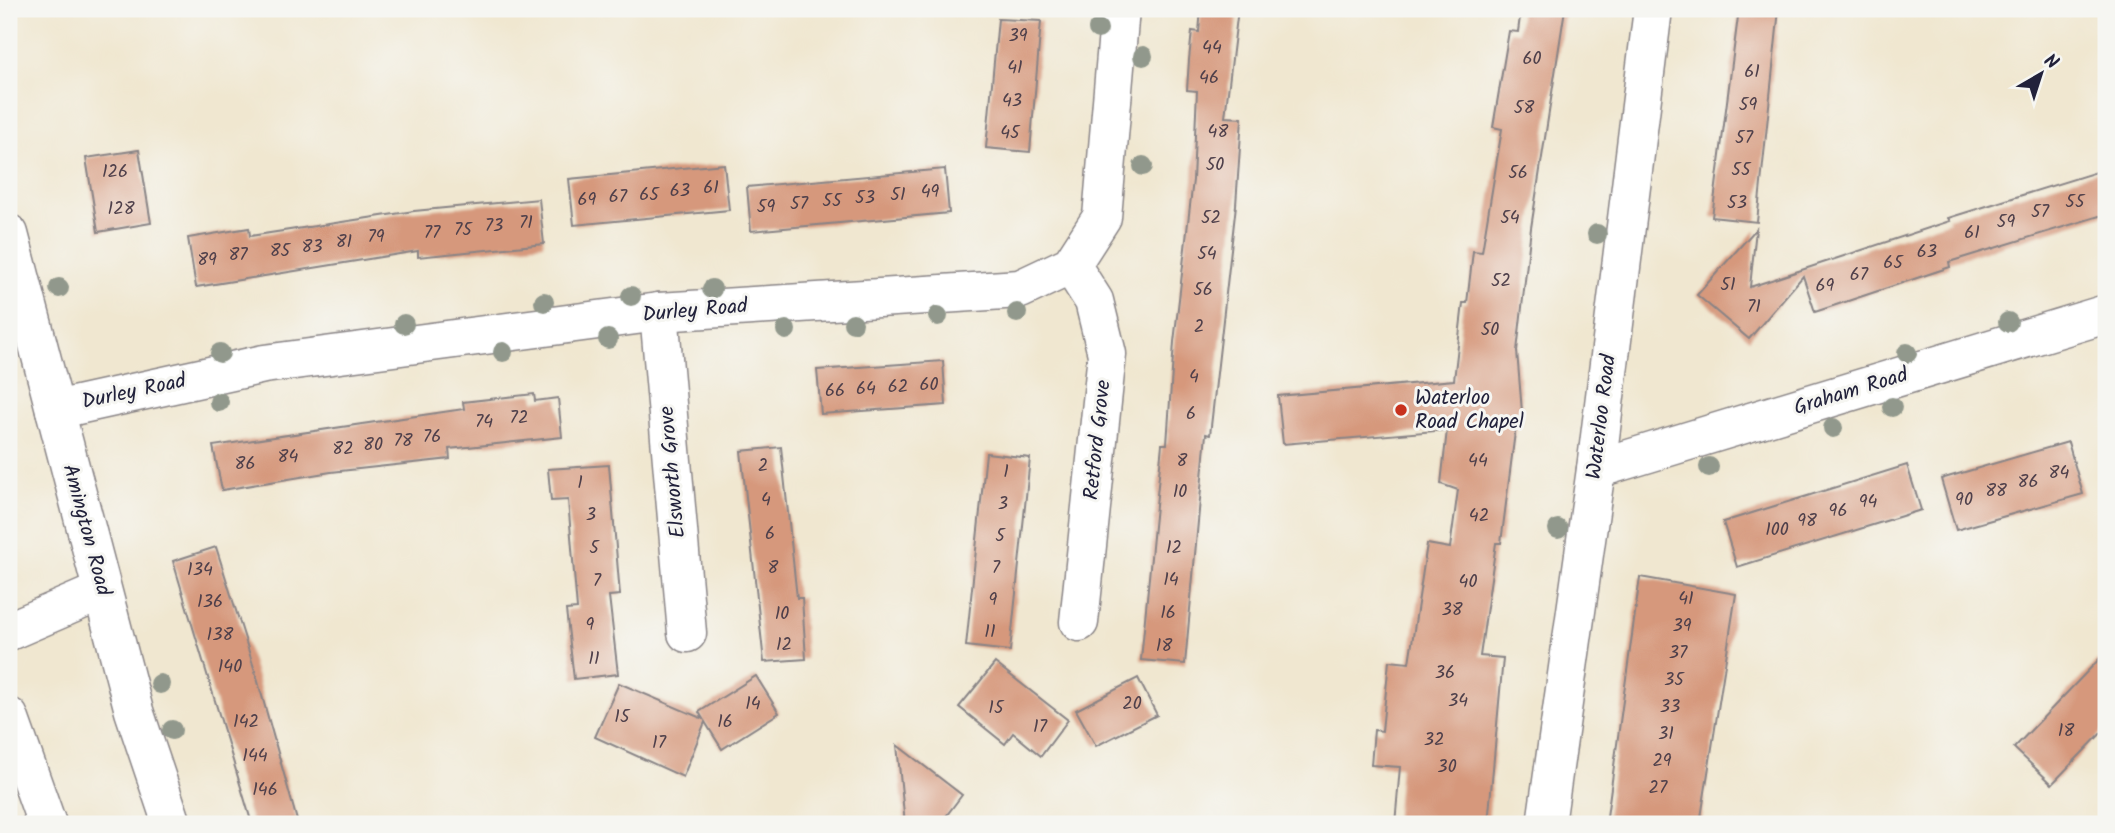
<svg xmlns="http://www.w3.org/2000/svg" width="2115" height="833" font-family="Kalam,sans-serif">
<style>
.building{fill:#d6987c}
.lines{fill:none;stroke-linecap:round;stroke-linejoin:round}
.minor-casing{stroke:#898486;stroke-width:41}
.minor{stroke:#fff;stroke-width:38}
.tree{fill:#91988c}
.poi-dot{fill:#c8321e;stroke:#f6f6f2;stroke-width:2.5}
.labels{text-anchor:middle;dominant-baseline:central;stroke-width:6;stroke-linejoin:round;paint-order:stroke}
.number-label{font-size:18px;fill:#4f404b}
.street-label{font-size:21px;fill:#22223b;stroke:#f6f6f2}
.poi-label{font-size:21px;fill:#22223b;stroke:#f6f6f2;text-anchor:start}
</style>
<rect width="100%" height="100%" fill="#f6f6f2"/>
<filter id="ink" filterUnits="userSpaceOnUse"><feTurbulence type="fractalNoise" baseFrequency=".0143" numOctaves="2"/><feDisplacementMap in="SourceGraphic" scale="14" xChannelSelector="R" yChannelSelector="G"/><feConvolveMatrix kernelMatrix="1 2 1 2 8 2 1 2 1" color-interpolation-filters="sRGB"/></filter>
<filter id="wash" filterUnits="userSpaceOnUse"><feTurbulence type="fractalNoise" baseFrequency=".00686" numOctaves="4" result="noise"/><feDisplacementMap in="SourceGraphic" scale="28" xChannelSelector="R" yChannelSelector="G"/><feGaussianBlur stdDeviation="1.57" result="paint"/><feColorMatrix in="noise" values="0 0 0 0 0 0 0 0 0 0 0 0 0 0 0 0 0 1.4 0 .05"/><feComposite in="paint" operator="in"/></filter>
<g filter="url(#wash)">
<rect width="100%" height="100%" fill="#f0e7d0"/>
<g id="blocks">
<g class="building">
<path d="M1201 9H1238L1225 117 1242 118 1236 205 1210 435 1206 434 1185 664 1141 660 1162 444H1167L1174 342 1193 180 1197 91 1187 90 1189 60 1192 31 1199 32Z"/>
<path d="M1521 9H1565L1531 228 1517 351 1523 424H1516L1501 543H1496L1480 656 1503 658 1488 824H1395L1400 767 1371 765 1374 730 1382 731 1389 661 1409 663 1427 544 1450 548 1458 490 1441 484 1447 430 1283 444 1278 396 1454 380 1463 303H1467L1473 251 1482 252 1502 129 1493 127 1509 31 1518 32Z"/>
<path d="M1739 9H1779L1757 222 1712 217Z"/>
<path d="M998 19 1041 21 1030 152 986 148Z"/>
<path d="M139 150 151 223 98 232 86 158Z"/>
<path d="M724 164 729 210 574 225 569 179Z"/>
<path d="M945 169 949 213 751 231 747 187Z"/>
<path d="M2106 169V214L1949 262 1950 267 1815 312 1803 276 1749 339 1697 295 1756 229 1750 287 1950 221 1948 218Z"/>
<path d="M539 199 544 244 418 257V251L196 287 188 238 249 228 250 236 414 211Z"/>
<path d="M943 361 946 405 821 414 817 370Z"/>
<path d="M534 394 535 401 558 398 562 437 449 449 450 459 331 472 222 490 213 446 464 409 463 402Z"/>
<path d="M2068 442 2083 494 1956 530 1941 479Z"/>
<path d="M781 447 797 598H802L806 659 764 662 741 451Z"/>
<path d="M986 453 1030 458 1010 651 966 646Z"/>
<path d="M609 465 620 595 609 596 618 674 574 679 566 610 577 609 568 500 551 501 548 469Z"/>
<path d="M1907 465 1921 510 1737 567 1723 522Z"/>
<path d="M216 547 255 671 298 824H252L173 561Z"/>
<path d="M1640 577 1736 594 1700 824H1606Z"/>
<path d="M2106 652V728L2052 784 2014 748Z"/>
<path d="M995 663 1068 720 1041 756 1013 733 1005 744 959 707Z"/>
<path d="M756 676 779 713 722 749 705 722 683 777 595 737 619 683 703 719 699 712Z"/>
<path d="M1138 678 1157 715 1096 746 1076 710Z"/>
<path d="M897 745 962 795 940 824H905Z"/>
</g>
</g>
</g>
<g filter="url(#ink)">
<use href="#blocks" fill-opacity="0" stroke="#898486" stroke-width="2"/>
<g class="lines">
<defs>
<g id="minor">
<path d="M9 234 134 711 172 824"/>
<path d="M1071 265 1094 301 1107 354 1079 622"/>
<path d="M659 312 687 633"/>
<path d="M55 410 264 364 659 312 1020 289 1071 265 1102 217 1120 9"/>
<path d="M1596 469 2106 314"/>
<path d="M9 631 102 591"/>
<path d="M9 717 47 824"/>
<path d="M1546 824 1596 469 1653 9"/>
</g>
</defs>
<use href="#minor" class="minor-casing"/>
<use href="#minor" class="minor"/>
</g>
<g class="tree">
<circle cx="1098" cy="29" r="10"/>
<circle cx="1143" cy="56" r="10"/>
<circle cx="1143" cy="166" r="10"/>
<circle cx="1597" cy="234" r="10"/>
<circle cx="59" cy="288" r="10"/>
<circle cx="712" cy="289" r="10"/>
<circle cx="631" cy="296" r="10"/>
<circle cx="544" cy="302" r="10"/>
<circle cx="1017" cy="313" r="10"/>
<circle cx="938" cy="316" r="10"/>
<circle cx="2008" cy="322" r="10"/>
<circle cx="853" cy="323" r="10"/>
<circle cx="404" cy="324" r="10"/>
<circle cx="786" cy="330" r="10"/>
<circle cx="608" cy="339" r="10"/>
<circle cx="503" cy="352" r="10"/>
<circle cx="220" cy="353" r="10"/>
<circle cx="1907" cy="353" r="10"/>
<circle cx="219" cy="402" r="10"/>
<circle cx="1892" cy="407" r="10"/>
<circle cx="1833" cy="428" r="10"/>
<circle cx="1709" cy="467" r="10"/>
<circle cx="1558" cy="529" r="10"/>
<circle cx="160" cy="684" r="10"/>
<circle cx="172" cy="730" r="10"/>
</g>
</g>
<circle class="poi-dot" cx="1401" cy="410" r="7"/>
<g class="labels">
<g class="number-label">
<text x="1018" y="36">39</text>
<text x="1212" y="48">44</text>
<text x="1532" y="59">60</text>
<text x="1015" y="68">41</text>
<text x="1752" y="72">61</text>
<text x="1209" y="78">46</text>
<text x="1012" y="101">43</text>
<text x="1748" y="105">59</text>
<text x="1524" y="108">58</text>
<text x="1218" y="132">48</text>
<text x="1010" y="133">45</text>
<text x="1744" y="138">57</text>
<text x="1215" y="165">50</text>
<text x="1741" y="170">55</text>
<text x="115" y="172">126</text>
<text x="1518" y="173">56</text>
<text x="711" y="188">61</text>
<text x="680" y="191">63</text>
<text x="930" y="192">49</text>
<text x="649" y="195">65</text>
<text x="898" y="195">51</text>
<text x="618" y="197">67</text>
<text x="865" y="198">53</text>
<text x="587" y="200">69</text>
<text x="832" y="201">55</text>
<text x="2075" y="202">55</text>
<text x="1737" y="203">53</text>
<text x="799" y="204">57</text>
<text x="766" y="207">59</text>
<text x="121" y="209">128</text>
<text x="2040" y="212">57</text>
<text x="1211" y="218">52</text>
<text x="1510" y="218">54</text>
<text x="2006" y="222">59</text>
<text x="526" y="223">71</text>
<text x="494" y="226">73</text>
<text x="463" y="230">75</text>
<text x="432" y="233">77</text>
<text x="1972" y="233">61</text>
<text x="376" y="237">79</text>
<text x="344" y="242">81</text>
<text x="312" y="247">83</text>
<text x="280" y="251">85</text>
<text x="1927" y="252">63</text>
<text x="1207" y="254">54</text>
<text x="238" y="255">87</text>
<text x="207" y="260">89</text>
<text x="1893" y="263">65</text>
<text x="1859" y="275">67</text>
<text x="1501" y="281">52</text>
<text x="1728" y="285">51</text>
<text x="1825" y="286">69</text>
<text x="1203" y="290">56</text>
<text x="1754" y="307">71</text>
<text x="1199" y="327">2</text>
<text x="1490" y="330">50</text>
<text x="1194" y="377">4</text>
<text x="929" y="385">60</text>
<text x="898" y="387">62</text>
<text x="866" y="389">64</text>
<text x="835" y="391">66</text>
<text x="1191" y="414">6</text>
<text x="519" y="418">72</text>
<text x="484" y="422">74</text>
<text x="432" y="437">76</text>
<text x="403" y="441">78</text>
<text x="373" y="445">80</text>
<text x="343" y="449">82</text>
<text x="288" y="457">84</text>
<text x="1182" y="461">8</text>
<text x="1478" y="461">44</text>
<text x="245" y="464">86</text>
<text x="763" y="466">2</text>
<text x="1006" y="472">1</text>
<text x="2059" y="473">84</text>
<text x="2028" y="482">86</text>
<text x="580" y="483">1</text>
<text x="1996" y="491">88</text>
<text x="1180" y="492">10</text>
<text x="766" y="500">4</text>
<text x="1964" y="500">90</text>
<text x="1868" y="502">94</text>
<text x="1003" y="504">3</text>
<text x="1838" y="511">96</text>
<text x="591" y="515">3</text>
<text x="1479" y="516">42</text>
<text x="1807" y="521">98</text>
<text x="1777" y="530">100</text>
<text x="770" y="534">6</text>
<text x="1000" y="536">5</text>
<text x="594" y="548">5</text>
<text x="1174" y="548">12</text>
<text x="773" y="568">8</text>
<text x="996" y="568">7</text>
<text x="200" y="570">134</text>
<text x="1171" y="580">14</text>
<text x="597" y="581">7</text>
<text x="1468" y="582">40</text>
<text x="1686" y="599">41</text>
<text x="993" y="600">9</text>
<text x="210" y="602">136</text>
<text x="1452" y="610">38</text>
<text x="1168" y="613">16</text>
<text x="782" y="614">10</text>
<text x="590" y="625">9</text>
<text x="1682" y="626">39</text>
<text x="990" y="632">11</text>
<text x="220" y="635">138</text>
<text x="784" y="645">12</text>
<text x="1164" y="646">18</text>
<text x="1678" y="653">37</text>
<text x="594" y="659">11</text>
<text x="230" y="667">140</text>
<text x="1445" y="673">36</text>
<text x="1674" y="680">35</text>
<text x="1458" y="701">34</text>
<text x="753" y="704">14</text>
<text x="1132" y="704">20</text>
<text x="1670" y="707">33</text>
<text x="996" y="708">15</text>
<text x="622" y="717">15</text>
<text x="246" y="722">142</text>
<text x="725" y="722">16</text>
<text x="1040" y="727">17</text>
<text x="2066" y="731">18</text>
<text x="1666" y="734">31</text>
<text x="1434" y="740">32</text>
<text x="659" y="743">17</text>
<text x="255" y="756">144</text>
<text x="1662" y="761">29</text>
<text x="1447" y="767">30</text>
<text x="1658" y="788">27</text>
<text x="265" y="790">146</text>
</g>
<g class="street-label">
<text transform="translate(695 311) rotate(-5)">Durley Road</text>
<text transform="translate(134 392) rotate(-12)">Durley Road</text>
<text transform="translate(1851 392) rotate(-17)">Graham Road</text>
<text transform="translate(1602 417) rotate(-83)">Waterloo Road</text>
<text transform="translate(1098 440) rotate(-84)">Retford Grove</text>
<text transform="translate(673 472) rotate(-95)">Elsworth Grove</text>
<text transform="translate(86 530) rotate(75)">Amington Road</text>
</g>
<g class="poi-label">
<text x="1415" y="398">Waterloo<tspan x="1415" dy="24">Road Chapel</tspan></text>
</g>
</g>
<rect width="2115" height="833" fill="none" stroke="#f6f6f2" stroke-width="35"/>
<g transform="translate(2041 74) rotate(39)" stroke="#f6f6f2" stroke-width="5" paint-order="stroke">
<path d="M0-5L12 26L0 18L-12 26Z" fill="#22223b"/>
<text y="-10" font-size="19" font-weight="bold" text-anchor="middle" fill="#22223b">N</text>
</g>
</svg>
